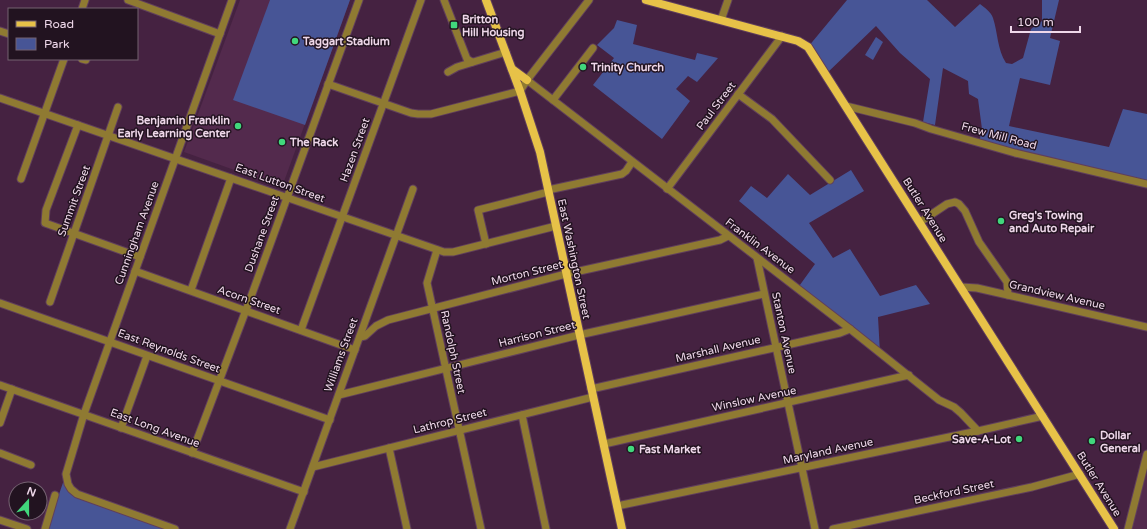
<svg xmlns="http://www.w3.org/2000/svg" width="1147" height="529" font-family="'Varela Round',sans-serif">
<style>
.built{fill:#532a4d}
.green{fill:#475596}
.lines{fill:none;stroke-linecap:round;stroke-linejoin:round}
.minor-casing{stroke:#603f5c;stroke-width:9}
.major-casing{stroke:#603f5c;stroke-width:10}
.minor{stroke:#8f7a32;stroke-width:7}
.major{stroke:#e7c248;stroke-width:8}
.poi-dot{fill:#41d77c;stroke:#221320;stroke-width:1.5}
.labels{text-anchor:middle;dominant-baseline:central;stroke-width:3;stroke-linejoin:round;paint-order:stroke}
.poi-label{font-size:11px;font-weight:bold;fill:#efd8ea;stroke:#221320;text-anchor:start}
.street-label{font-size:11px;fill:#efd8ea;stroke:#221320}
</style>
<rect width="100%" height="100%" fill="#452241"/>
<g class="built">
<path d="M240 0H350L282 187 184 152Z"/>
<path d="M1147 471V529H1132Z"/>
</g>
<g class="green">
<path d="M270 0H350L305 125 233 100Z"/>
<path d="M847 0H927L955 27 980 4C985 8 991 12 993 18 998 33 997 49 1006 63L1012 64 1023 58 1031 29 1042 21V0H1059L1050 38 1060 41 1050 85 1020 78 1009 126 1109 147 1123 109 1147 114V184L979 143 982 129 978 99 969 94 968 81 943 68 935 125 923 122 930 79 900 53 876 26 826 74 808 47Z"/>
<path d="M617 20 637 25 633 44 695 60 697 53 718 58 697 82 688 76 676 89 690 101 662 139 593 85 614 58 597 45 614 28Z"/>
<path d="M876 37 883 42 873 60 865 55Z"/>
<path d="M851 170 864 191 809 223 833 258 850 249 880 296 916 285 930 304 878 317 880 353 797 289 815 264 739 201 751 186 767 198 788 174 810 195Z"/>
<path d="M66 474 71 489 167 529H47Z"/>
</g>
<g class="lines">
<defs>
<g id="minor">
<path d="M128 0 220 34"/>
<path d="M444 0 467 59 472 62"/>
<path d="M82 9 85 0"/>
<path d="M721 20 728 0"/>
<path d="M0 31 9 34"/>
<path d="M82 59 86 60"/>
<path d="M448 72 457 67 506 52"/>
<path d="M527 80 850 329 939 400 954 407 961 413 978 431"/>
<path d="M328 84 411 113 418 114H431L520 91 527 80 589 0"/>
<path d="M738 94 772 119 830 180"/>
<path d="M0 98 444 252H453L556 226"/>
<path d="M553 100 593 48"/>
<path d="M846 106 915 123 931 129 1015 153 1147 184"/>
<path d="M78 125 46 210 45 223 140 257"/>
<path d="M21 179 64 59"/>
<path d="M667 189 782 36"/>
<path d="M548 190 622 174 626 171 632 162"/>
<path d="M920 222 947 204 955 202 959 204 965 211 979 242 1007 282 1008 295"/>
<path d="M486 244 478 210 548 192"/>
<path d="M437 250 427 283 481 529"/>
<path d="M757 258 815 529"/>
<path d="M135 271 355 350"/>
<path d="M961 287 977 288 1147 327"/>
<path d="M191 290 231 178"/>
<path d="M50 302 118 107"/>
<path d="M0 303 330 420"/>
<path d="M301 330 421 0"/>
<path d="M360 337 365 336 376 326 388 320 566 274 720 240 728 236"/>
<path d="M0 385 304 492"/>
<path d="M591 389 840 333 850 329"/>
<path d="M339 395 579 335 764 294"/>
<path d="M522 415 546 529"/>
<path d="M0 423 12 389"/>
<path d="M121 428 147 356"/>
<path d="M604 444 909 375"/>
<path d="M389 448 407 529"/>
<path d="M0 453 31 465"/>
<path d="M192 453 252 294 359 0"/>
<path d="M313 467 593 397"/>
<path d="M617 506 978 431 1043 416"/>
<path d="M0 520 27 529"/>
<path d="M45 529 55 495"/>
<path d="M175 529 77 494 71 489 68 484 66 474 84 414 232 0"/>
<path d="M290 529 413 189"/>
<path d="M833 529 1032 487 1080 474"/>
<path d="M1128 529 1147 454"/>
</g>
<g id="major">
<path d="M486 0 520 91 540 152 622 529"/>
<path d="M646 0 798 41 808 47 1114 529"/>
<path d="M512 69 527 80"/>
</g>
</defs>
<use href="#minor" class="minor-casing"/>
<use href="#major" class="major-casing"/>
<use href="#minor" class="minor"/>
<use href="#major" class="major"/>
</g>
<g class="poi-dot">
<rect x="450" y="21" width="8" height="8" rx="2"/>
<circle cx="295" cy="41" r="4"/>
<circle cx="583" cy="67" r="4"/>
<circle cx="238" cy="126" r="4"/>
<circle cx="282" cy="142" r="4"/>
<circle cx="1001" cy="221" r="4"/>
<circle cx="1019" cy="439" r="4"/>
<circle cx="1092" cy="441" r="4"/>
<circle cx="631" cy="449" r="4"/>
</g>
<g class="labels">
<g class="poi-label">
<text x="462" y="19">Britton<tspan x="462" dy="13">Hill Housing</tspan></text>
<text x="303" y="41">Taggart Stadium</text>
<text x="591" y="67">Trinity Church</text>
<text x="230" y="120" text-anchor="end">Benjamin Franklin<tspan x="230" dy="13">Early Learning Center</tspan></text>
<text x="290" y="142">The Rack</text>
<text x="1009" y="215">Greg's Towing<tspan x="1009" dy="13">and Auto Repair</tspan></text>
<text x="1100" y="435">Dollar<tspan x="1100" dy="13">General</tspan></text>
<text x="1011" y="439" text-anchor="end">Save-A-Lot</text>
<text x="639" y="449">Fast Market</text>
</g>
<g class="street-label">
<text transform="translate(716 106) rotate(-53)">Paul Street</text>
<text transform="translate(999 136) rotate(15)">Frew Mill Road</text>
<text transform="translate(355 150) rotate(-70)">Hazen Street</text>
<text transform="translate(280 183) rotate(20)">East Lutton Street</text>
<text transform="translate(74 201) rotate(-70)">Summit Street</text>
<text transform="translate(925 210) rotate(58)">Butler Avenue</text>
<text transform="translate(137 233) rotate(-70)">Cunningham Avenue</text>
<text transform="translate(262 234) rotate(-70)">Dushane Street</text>
<text transform="translate(760 246) rotate(37)">Franklin Avenue</text>
<text transform="translate(574 259) rotate(78)">East Washington Street</text>
<text transform="translate(527 273) rotate(-14)">Morton Street</text>
<text transform="translate(1057 295) rotate(13)">Grandview Avenue</text>
<text transform="translate(249 300) rotate(19)">Acorn Street</text>
<text transform="translate(784 333) rotate(78)">Stanton Avenue</text>
<text transform="translate(537 334) rotate(-14)">Harrison Street</text>
<text transform="translate(718 349) rotate(-13)">Marshall Avenue</text>
<text transform="translate(169 351) rotate(20)">East Reynolds Street</text>
<text transform="translate(453 352) rotate(78)">Randolph Street</text>
<text transform="translate(341 355) rotate(-70)">Williams Street</text>
<text transform="translate(754 399) rotate(-12)">Winslow Avenue</text>
<text transform="translate(450 421) rotate(-14)">Lathrop Street</text>
<text transform="translate(155 428) rotate(20)">East Long Avenue</text>
<text transform="translate(828 451) rotate(-12)">Maryland Avenue</text>
<text transform="translate(1099 484) rotate(58)">Butler Avenue</text>
<text transform="translate(954 492) rotate(-12)">Beckford Street</text>
</g>
</g>
<rect x="8" y="8" width="130" height="52" fill="#221320" stroke="#746271"/>
<rect x="16" y="21" width="20" height="6" fill="#e7c248" stroke="#746271"/>
<text x="44" y="28" font-size="12" fill="#efd8ea">Road</text>
<rect x="16" y="38" width="20" height="12" fill="#475596" stroke="#746271"/>
<text x="44" y="48" font-size="12" fill="#efd8ea">Park</text>
<g transform="translate(28 501) rotate(21)"><circle r="19" fill="#221320" stroke="#746271"/>
<path d="M0-3L7 15L0 10L-7 15Z" fill="#41d77c"/>
<text y="-6" font-size="11" font-weight="bold" text-anchor="middle" fill="#efd8ea">N</text>
</g>
<path d="M1011 26v6h69v-6" fill="none" stroke="#efd8ea" stroke-width="2"/>
<text x="1017" y="26" font-size="12" fill="#efd8ea" stroke="#221320" stroke-width="3" paint-order="stroke">100 m</text>
</svg>
